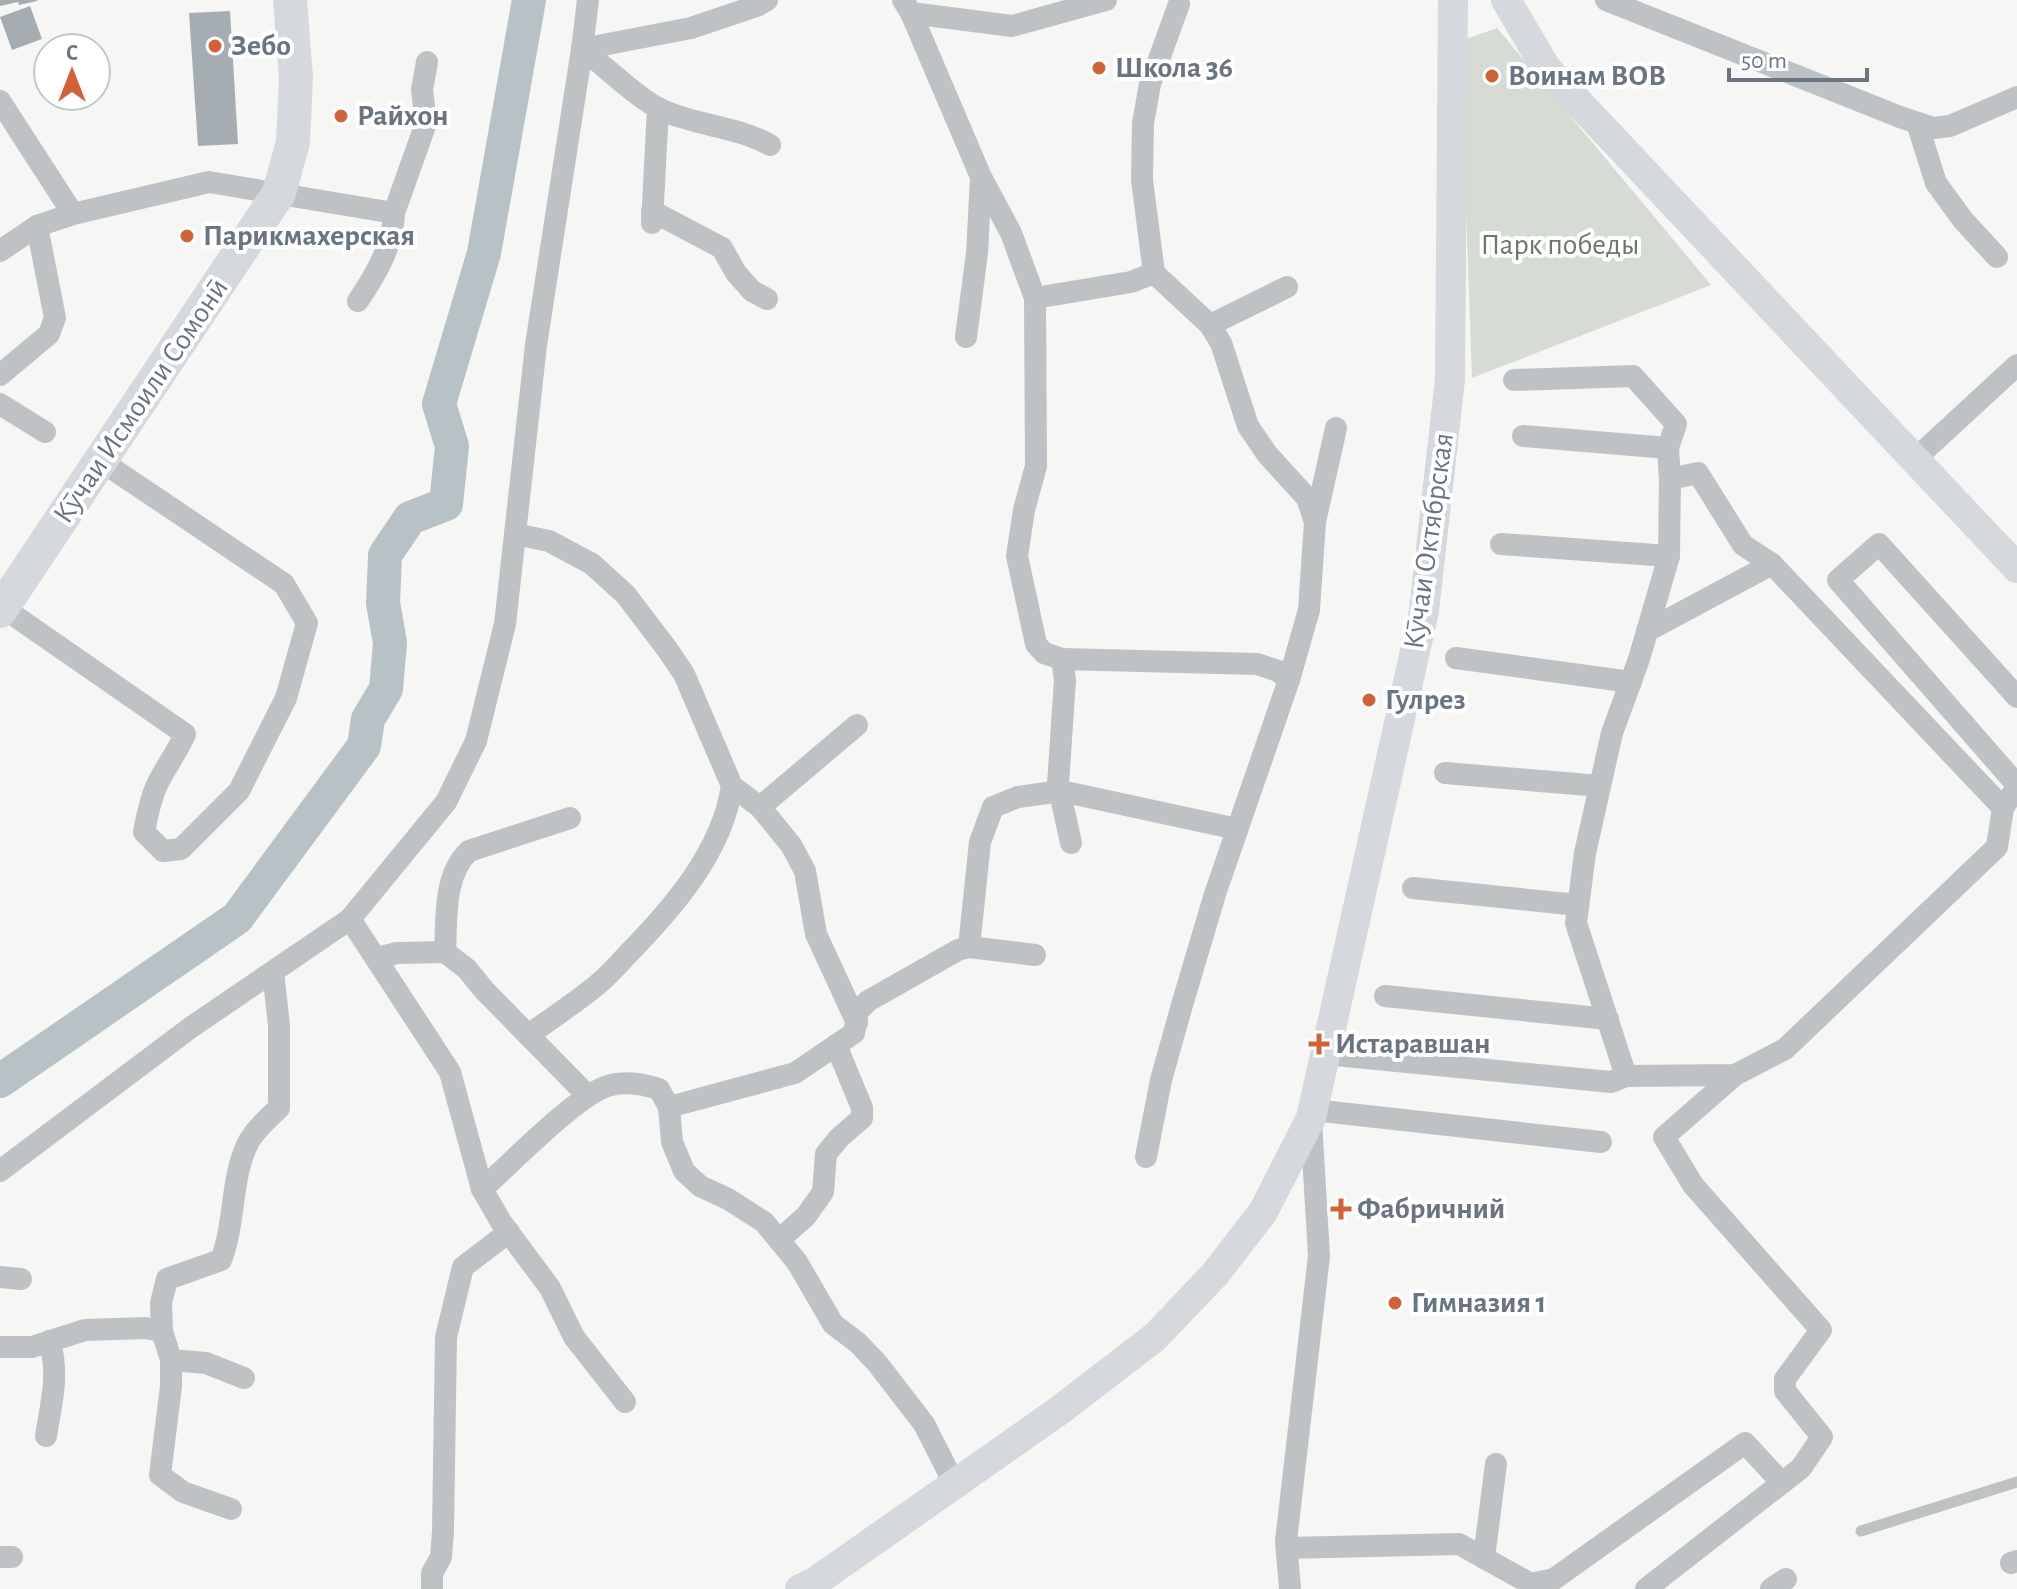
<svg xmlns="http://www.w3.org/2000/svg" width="2017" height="1589" font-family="'Alegreya Sans',sans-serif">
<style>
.green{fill:#d6dbd3}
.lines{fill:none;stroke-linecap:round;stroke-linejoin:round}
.river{stroke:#b8c2c6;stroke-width:34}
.building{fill:#a6adb2}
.lane{stroke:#bec2c5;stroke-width:11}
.street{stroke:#bec2c5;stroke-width:22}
.secondary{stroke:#d5d8dc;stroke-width:30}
.primary{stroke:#d5d8dc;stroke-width:34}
.poi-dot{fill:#d0623a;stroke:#fff;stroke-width:3}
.labels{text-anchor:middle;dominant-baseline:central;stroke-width:8;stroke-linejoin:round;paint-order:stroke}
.poi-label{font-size:30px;font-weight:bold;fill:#697682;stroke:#fff;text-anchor:start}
.park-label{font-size:30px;fill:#6a7967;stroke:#fff}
.street-label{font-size:30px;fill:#697682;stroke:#fff}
</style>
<rect width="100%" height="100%" fill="#f6f6f4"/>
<path class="green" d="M1497 28 1711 285 1472 378 1460 41Z"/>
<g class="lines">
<path class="river" d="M0 1081 237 918 364 746 368 719 386 689 390 643 383 603 385 555 410 518 446 504 452 446 439 404 484 253 529 0"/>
</g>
<g class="building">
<path d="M0 0H37V1L19 5 18 2 0 6Z"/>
<path d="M30 6 42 39 12 50 0 17Z"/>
<path d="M230 11 238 144 198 146 189 13Z"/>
</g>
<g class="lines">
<path class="lane" d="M1861 1531 2017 1482"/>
<g class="street">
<path d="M903 0 911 13 1012 26 1106 0"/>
<path d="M1606 0 1900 117 1933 128 1950 126 2017 97"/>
<path d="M911 13 981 177 1011 233 1035 298 1036 466 1024 510 1017 556 1036 644 1044 653 1062 659 1065 680 1058 784 1071 843"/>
<path d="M582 49C605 66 638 99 662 110 697 126 736 126 770 145"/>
<path d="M582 49 691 28 759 5 767 0"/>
<path d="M0 101 73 214"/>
<path d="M1917 123 1936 183 1963 220 1997 257"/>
<path d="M652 211 722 248 736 273 752 291 767 299"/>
<path d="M394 213 426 123 422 90 427 62"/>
<path d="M652 223 658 108"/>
<path d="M0 251 37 226 73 214 209 182 394 213C393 246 376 274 358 301"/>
<path d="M1035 298 1131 282 1154 273"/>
<path d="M1210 325 1287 287"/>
<path d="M966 337 977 253 981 178"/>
<path d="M0 375 49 334 55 318 37 226"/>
<path d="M0 404 45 432"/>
<path d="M1523 436 1668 448"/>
<path d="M1914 460 2017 365"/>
<path d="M1670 479 1698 473 1743 545 1772 564 2003 808"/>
<path d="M1315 522 1336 428"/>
<path d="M515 534 549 541 592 564 626 595 667 649 684 674 732 786 760 807 791 845 805 871 816 934 857 1023"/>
<path d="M1501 544 1669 556"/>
<path d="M2 607 185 734C177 753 164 769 156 787 150 801 147 816 144 832L163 851 181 849 239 791 286 698 307 623 284 584 101 461"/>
<path d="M1647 631 1772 564"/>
<path d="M1456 658 1631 682"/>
<path d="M1062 659 1257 664 1278 671 1289 680"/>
<path d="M2017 697 1879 544 1838 580 2017 785"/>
<path d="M1445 773 1600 786"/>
<path d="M760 807 857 725"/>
<path d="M1413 888 1578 905"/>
<path d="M350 919 450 1072 482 1189 501 1222 550 1288 574 1337 625 1402"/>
<path d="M969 947 1035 955"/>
<path d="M445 952C447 919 443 875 469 851L570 818"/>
<path d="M377 958 397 953 445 952 467 969 484 990 587 1095"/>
<path d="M1385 996 1608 1019"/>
<path d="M528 1035C551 1019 575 1003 597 985 608 976 618 965 627 955 673 908 722 852 732 786"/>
<path d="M1325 1054 1611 1082 1626 1076 1576 923 1585 853 1612 733 1639 659 1669 556 1670 479 1668 448 1676 424 1633 376 1514 380"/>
<path d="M1626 1076 1735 1075 1785 1049 1997 847 2003 808 2017 787"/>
<path d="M669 1107 795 1073 854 1033 858 1011 868 1001 958 950 969 947 980 842 993 807 1018 797 1061 791 1237 829"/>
<path d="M1313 1110 1601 1142"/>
<path d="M1146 1157 1161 1080 1182 1005 1215 894 1289 680 1309 610 1315 522 1307 498 1267 454 1248 426 1221 343 1210 325 1154 273 1142 180 1143 123 1150 84 1179 4"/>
<path d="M0 1171 190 1028 350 919 446 802 476 741 505 624 536 345 582 49 588 0"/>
<path d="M482 1189C510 1165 579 1092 611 1085 628 1081 643 1084 659 1089L669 1107 672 1142 684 1171 700 1186 728 1199 764 1222 797 1262 833 1324 858 1343 877 1363 924 1424 954 1483"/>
<path d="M779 1240 806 1216 823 1192 826 1154 839 1138 862 1118V1108L836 1045"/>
<path d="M0 1277 21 1279"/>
<path d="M0 1347H32L85 1330 145 1328 162 1331"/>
<path d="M171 1360 206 1363 244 1378"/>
<path d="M46 1436C51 1404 60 1372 49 1341"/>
<path d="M231 1509 183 1492 160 1475 171 1386V1360L162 1331 161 1303 167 1279 221 1260C236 1222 230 1177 249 1141 257 1128 268 1118 279 1108V1025L273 972"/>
<path d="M1287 1548 1459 1544 1531 1584 1554 1579 1745 1443 1782 1483"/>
<path d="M0 1557H12"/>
<path d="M1484 1558 1496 1464"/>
<path d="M2011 1563 2017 1561"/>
<path d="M432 1589V1573L441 1557 443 1531 446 1337 463 1267 509 1232"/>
<path d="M1290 1589 1286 1541 1319 1256 1311 1121"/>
<path d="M1646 1589 1801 1468 1822 1437 1785 1391V1379L1821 1330 1693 1185 1664 1137 1735 1075"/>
<path d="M1771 1589 1786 1579"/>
</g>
<g class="secondary">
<path d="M1506 0 1546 68 2017 568"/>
<path d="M800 1589 815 1582 1060 1410 1155 1337 1215 1274 1263 1212 1311 1118 1424 611 1450 379 1453 0"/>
</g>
<path class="primary" d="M0 611 279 193 293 142 296 78 290 0"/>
</g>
<g class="poi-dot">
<circle cx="215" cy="46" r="8"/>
<circle cx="1099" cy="68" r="8"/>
<circle cx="1492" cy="76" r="8"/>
<circle cx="341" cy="116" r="8"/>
<circle cx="187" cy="236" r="8"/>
<circle cx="1369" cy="700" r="8"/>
<path d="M1315 1032h8v8h8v8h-8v8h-8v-8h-8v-8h8z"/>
<path d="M1337 1197h8v8h8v8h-8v8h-8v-8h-8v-8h8z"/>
<circle cx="1395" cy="1303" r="8"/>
</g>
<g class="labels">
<g class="poi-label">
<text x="231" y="46">Зебо</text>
<text x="1115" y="68">Школа 36</text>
<text x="1508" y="76">Воинам ВОВ</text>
<text x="357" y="116">Райхон</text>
<text x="203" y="236">Парикмахерская</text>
<text x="1385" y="700">Гулрез</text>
<text x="1335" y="1044">Истаравшан</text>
<text x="1357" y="1209">Фабричний</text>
<text x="1411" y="1303">Гимназия 1</text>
</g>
<g class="park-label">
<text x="1560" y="245">Парк победы</text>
</g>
<g class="street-label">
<text transform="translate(141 401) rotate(-56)">Кӯчаи Исмоили Сомонӣ</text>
<text transform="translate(1429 541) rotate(-82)">Кӯчаи Октябрская</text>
</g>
</g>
<g transform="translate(72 72)"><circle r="38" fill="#ffffff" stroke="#c3c8cd" stroke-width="2"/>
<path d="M0-6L14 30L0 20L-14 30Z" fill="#d0623a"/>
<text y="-12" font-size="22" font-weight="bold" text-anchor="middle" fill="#697682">С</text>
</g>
<path d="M1729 68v12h138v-12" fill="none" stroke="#697682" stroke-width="4"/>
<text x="1741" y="68" font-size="24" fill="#697682" stroke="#ffffff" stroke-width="6" paint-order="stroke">50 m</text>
</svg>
